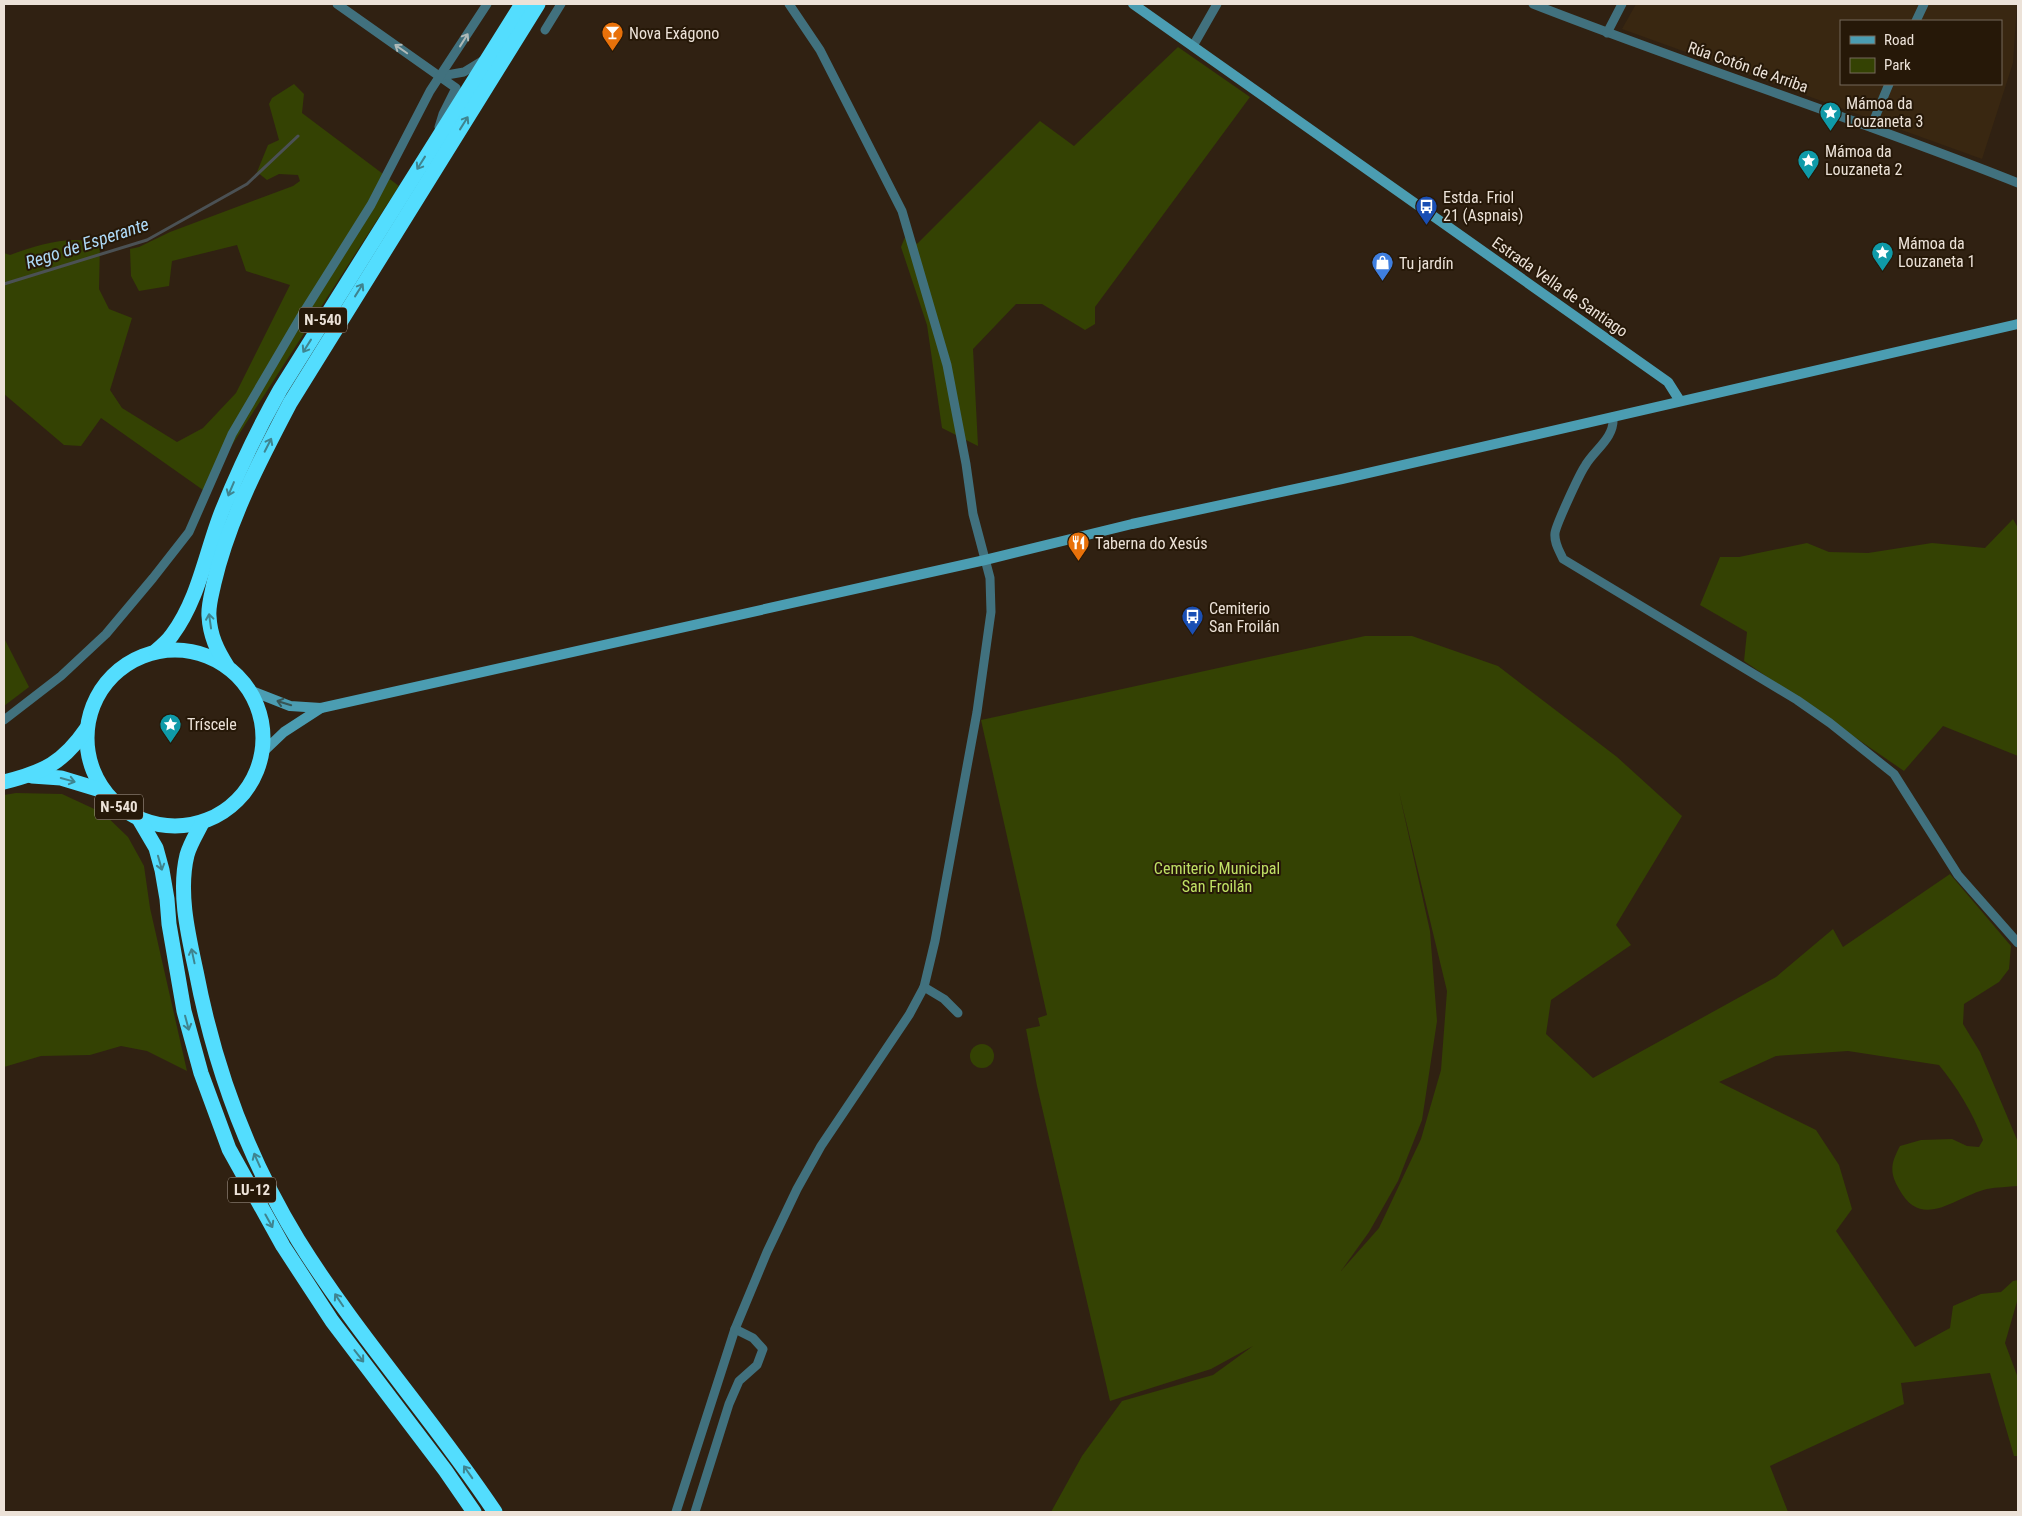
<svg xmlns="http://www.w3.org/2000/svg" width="2022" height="1516" font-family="'Roboto Condensed',sans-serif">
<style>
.built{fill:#392711;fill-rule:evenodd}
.green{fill:#344203;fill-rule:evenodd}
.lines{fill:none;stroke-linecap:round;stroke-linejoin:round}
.stream{stroke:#4b5154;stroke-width:3}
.street{stroke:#41717e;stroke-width:9}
.secondary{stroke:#4b9db2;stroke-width:10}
.highway{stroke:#53ddfe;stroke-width:15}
.oneway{stroke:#b0bab8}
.oneway2{stroke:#3f848f}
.oneway3{stroke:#375454}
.labels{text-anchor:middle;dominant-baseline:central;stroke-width:4;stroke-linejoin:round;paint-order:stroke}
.shield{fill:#261808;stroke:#b1a59a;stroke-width:1}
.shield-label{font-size:15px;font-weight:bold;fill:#ece2d8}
.poi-label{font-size:16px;fill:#ece2d8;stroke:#261808;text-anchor:start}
.street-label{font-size:16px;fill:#ece2d8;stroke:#261808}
.park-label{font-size:16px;fill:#c0e165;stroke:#261808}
.water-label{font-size:18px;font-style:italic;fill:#aedaf8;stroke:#261808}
</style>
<rect width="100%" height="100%" fill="#302112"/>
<path class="built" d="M1636 4H2017L2013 63 1982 159 1622 29ZM1841 21H2001V84H1841Z"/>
<g class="green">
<path d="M1178 47 1250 97 1095 307V324L1085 330 1042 304H1016L973 349 978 446 942 428 927 325 901 247 907 232 917 244 1040 121 1074 146Z"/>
<path d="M294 84 304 94 302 113 399 186 203 490 101 418 81 446 64 445 4 394V253L10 255C40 244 69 235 100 243L99 289 109 309 132 318 110 390 122 408 177 442 203 428 236 393 290 285 246 271 237 245 172 261 169 286 139 291 131 276 130 249 139 247 170 232 293 186 300 181 298 175 279 174 267 180 257 172 268 145 279 140 269 104 272 98Z"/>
<path d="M2013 519 2018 528V756L1943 726 1904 771 1744 661 1747 632 1700 605 1720 557H1739L1807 543 1829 552 1868 553 1932 543 1985 548Z"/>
<path d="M1365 636H1412L1498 666 1617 757 1682 816 1616 925 1631 945 1551 1000 1546 1034 1593 1078 1776 977 1833 929 1843 947 1950 874 2011 946 2009 969 1999 982 1964 1004 1963 1024 1980 1052 2018 1142V1186C2008 1187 1997 1187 1987 1189 1956 1196 1922 1232 1899 1189 1889 1172 1891 1163 1900 1146L1921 1140 1952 1139 1967 1146 1979 1147 1983 1140C1973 1113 1957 1087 1939 1065L1848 1051 1776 1056 1719 1082 1816 1130 1839 1165 1852 1209 1836 1231 1915 1347 1950 1328 1953 1306 1981 1294 2001 1292 2013 1281 2018 1280V1298L2005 1343 2018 1378V1456H2014L1990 1373 1901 1383 1904 1404 1770 1466 1788 1512H1051L1082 1456 1122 1401 1213 1375 1253 1346 1211 1369 1110 1401 1037 1086 1026 1029 1040 1026 1038 1018 1047 1015 981 720ZM1399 792 1447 991 1441 1070 1421 1139 1379 1228 1341 1271 1369 1232 1398 1181 1422 1120 1437 1021 1430 931Z"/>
<path d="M4 638 29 687 4 706Z"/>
<path d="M16 793 62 794 103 813 128 837 144 866 150 908 187 1071 147 1051 121 1046 90 1055 41 1056 4 1067V795Z"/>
<circle cx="982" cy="1056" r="12"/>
</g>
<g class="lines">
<path class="stream" d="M4 284 147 240 247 184 298 136"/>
<g class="street">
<path d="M337 4 456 88 443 114 439 127"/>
<path d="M1533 4C1694 67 1858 119 2018 183"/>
<path d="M1916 21 1924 4"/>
<path d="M545 30 561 4"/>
<path d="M1607 33 1622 4"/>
<path d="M1193 46 1217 4"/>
<path d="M441 76 464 72 482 61"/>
<path d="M1871 127 1889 84"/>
<path d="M1613 417C1615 438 1594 450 1585 466 1579 475 1556 525 1555 533 1554 543 1559 550 1563 559L1797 700 1830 723 1894 774 1958 875 2018 943"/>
<path d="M4 720 61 676 106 634 153 578 189 532 232 434 300 318 371 205 430 91 487 4"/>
<path d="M924 987 944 999 958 1013"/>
<path d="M676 1512 735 1329 767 1252 797 1189 821 1146 909 1015 924 987 935 941 977 712 991 612 990 578 973 514 966 464 947 365 902 211 820 50 789 4"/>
<path d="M695 1512 729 1404 739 1381 757 1365 763 1349 753 1338 735 1329"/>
</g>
<g class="secondary">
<path d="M1133 4 1668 382 1680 401"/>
<path d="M249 690 290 706 321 708 985 560 1132 524 1342 479 2018 324"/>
<path d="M263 752 284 732 321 708"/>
</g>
<g class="highway">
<circle cx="175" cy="738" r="88"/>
<path d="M156 651C162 646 168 641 172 635 199 599 206 551 222 511 239 469 258 429 280 390L522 4"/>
<path d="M227 666C217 650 210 636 209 616 208 606 212 593 214 583 229 519 260 460 290 403L538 4"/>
<path d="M32 776 61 778 104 791"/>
<path d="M4 782C44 772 63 763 87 728"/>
<path d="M139 819 156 848 162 870 167 899 169 924 184 1011 201 1073 229 1149 283 1246 332 1321 445 1470 474 1512"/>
<path d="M202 823C197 833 190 844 187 855 178 892 188 934 196 971 214 1065 248 1158 298 1240 357 1335 433 1419 495 1512"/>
</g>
</g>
<defs><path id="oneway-shaft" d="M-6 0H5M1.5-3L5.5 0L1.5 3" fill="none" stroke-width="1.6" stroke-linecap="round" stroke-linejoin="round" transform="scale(1.25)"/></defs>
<g class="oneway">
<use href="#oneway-shaft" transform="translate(464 40) rotate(-58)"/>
<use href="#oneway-shaft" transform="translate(401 49) rotate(-145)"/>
</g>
<g class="oneway2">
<use href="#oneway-shaft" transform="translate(464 123) rotate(-58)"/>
<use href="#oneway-shaft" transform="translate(421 163) rotate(122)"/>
<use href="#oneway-shaft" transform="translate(359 290) rotate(-58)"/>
<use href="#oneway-shaft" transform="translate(307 346) rotate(122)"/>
<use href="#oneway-shaft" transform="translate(268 445) rotate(-63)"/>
<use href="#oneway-shaft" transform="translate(231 489) rotate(113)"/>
<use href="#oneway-shaft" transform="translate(210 621) rotate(-98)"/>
<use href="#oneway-shaft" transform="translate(68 780) rotate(15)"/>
<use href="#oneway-shaft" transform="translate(160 863) rotate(74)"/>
<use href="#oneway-shaft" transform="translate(193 956) rotate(-102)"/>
<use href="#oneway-shaft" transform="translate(187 1023) rotate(75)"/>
<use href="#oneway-shaft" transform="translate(257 1160) rotate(-114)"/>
<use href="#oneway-shaft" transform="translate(269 1221) rotate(61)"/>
<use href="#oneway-shaft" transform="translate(339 1300) rotate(-124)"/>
<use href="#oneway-shaft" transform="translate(359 1356) rotate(52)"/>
<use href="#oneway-shaft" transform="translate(468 1472) rotate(-125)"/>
</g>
<use class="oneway3" href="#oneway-shaft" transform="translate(284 703) rotate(-163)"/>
<defs>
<symbol id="bar-pin" viewBox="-11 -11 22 30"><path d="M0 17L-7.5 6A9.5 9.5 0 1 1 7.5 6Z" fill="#e8710a" stroke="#261808"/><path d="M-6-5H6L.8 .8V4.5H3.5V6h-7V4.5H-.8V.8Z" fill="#fff"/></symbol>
<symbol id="sight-pin" viewBox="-11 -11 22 30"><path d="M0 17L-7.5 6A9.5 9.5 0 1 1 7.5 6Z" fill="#0f9aa8" stroke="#261808"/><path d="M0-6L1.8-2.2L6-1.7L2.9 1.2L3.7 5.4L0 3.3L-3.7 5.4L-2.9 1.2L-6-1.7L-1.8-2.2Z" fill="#fff"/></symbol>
<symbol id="bus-pin" viewBox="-11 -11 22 30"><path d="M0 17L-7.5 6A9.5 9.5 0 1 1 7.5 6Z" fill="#1a4fb4" stroke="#261808"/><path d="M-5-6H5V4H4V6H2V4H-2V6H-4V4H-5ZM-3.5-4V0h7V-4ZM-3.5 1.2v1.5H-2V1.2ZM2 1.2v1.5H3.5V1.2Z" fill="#fff"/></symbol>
<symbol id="shop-pin" viewBox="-11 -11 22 30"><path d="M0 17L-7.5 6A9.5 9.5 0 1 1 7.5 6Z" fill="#3f7fe0" stroke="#261808"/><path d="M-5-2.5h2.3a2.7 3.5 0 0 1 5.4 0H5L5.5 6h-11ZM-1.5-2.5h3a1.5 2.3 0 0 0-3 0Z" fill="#fff"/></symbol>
<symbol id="restaurant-pin" viewBox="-11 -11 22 30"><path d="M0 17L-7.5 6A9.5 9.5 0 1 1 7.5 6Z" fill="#e8710a" stroke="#261808"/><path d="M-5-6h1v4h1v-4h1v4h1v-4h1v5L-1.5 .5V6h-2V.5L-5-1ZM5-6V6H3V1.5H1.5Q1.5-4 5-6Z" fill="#fff"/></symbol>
</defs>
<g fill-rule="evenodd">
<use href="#bar-pin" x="600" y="20" width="25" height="34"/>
<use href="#sight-pin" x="1818" y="100" width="25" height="34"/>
<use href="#sight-pin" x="1796" y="148" width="25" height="34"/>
<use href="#bus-pin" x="1414" y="194" width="25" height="34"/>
<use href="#sight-pin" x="1870" y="240" width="25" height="34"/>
<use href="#shop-pin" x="1370" y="250" width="25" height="34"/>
<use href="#restaurant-pin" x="1066" y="530" width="25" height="34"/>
<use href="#bus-pin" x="1180" y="604" width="25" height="34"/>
<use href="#sight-pin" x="158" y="712" width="25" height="34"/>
</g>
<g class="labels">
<g class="shield">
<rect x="299" y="307.5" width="48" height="25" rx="4"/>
<rect x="95" y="794.5" width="48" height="25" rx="4"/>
<rect x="228" y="1177.5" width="48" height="25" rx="4"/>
</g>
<g class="shield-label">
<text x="323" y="320">N-540</text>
<text x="119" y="807">N-540</text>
<text x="252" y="1190">LU-12</text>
</g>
<g class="poi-label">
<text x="629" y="33">Nova Exágono</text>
<text x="1846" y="103">Mámoa da<tspan x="1846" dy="18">Louzaneta 3</tspan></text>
<text x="1825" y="151">Mámoa da<tspan x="1825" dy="18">Louzaneta 2</tspan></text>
<text x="1443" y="197">Estda. Friol<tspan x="1443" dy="18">21 (Aspnais)</tspan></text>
<text x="1898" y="243">Mámoa da<tspan x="1898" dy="18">Louzaneta 1</tspan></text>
<text x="1399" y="263">Tu jardín</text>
<text x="1095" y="543">Taberna do Xesús</text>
<text x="1209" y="608">Cemiterio<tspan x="1209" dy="18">San Froilán</tspan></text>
<text x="187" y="724">Tríscele</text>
</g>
<g class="street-label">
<text transform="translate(1748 67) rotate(19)">Rúa Cotón de Arriba</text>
<text transform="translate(1560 287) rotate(35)">Estrada Vella de Santiago</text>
</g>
<g class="park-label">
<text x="1217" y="868">Cemiterio Municipal<tspan x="1217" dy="18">San Froilán</tspan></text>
</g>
<g class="water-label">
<text transform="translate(87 243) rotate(-18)">Rego de Esperante</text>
</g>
</g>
<rect width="2022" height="1516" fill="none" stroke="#ece2d8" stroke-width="10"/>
<rect x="1840" y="20" width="162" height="65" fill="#261808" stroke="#75695b"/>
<rect x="1850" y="36" width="25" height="8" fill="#4b9db2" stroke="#75695b"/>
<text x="1884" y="45" font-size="15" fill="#ece2d8">Road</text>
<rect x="1850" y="58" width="25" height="15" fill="#344203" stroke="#75695b"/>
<text x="1884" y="70" font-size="15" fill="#ece2d8">Park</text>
</svg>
